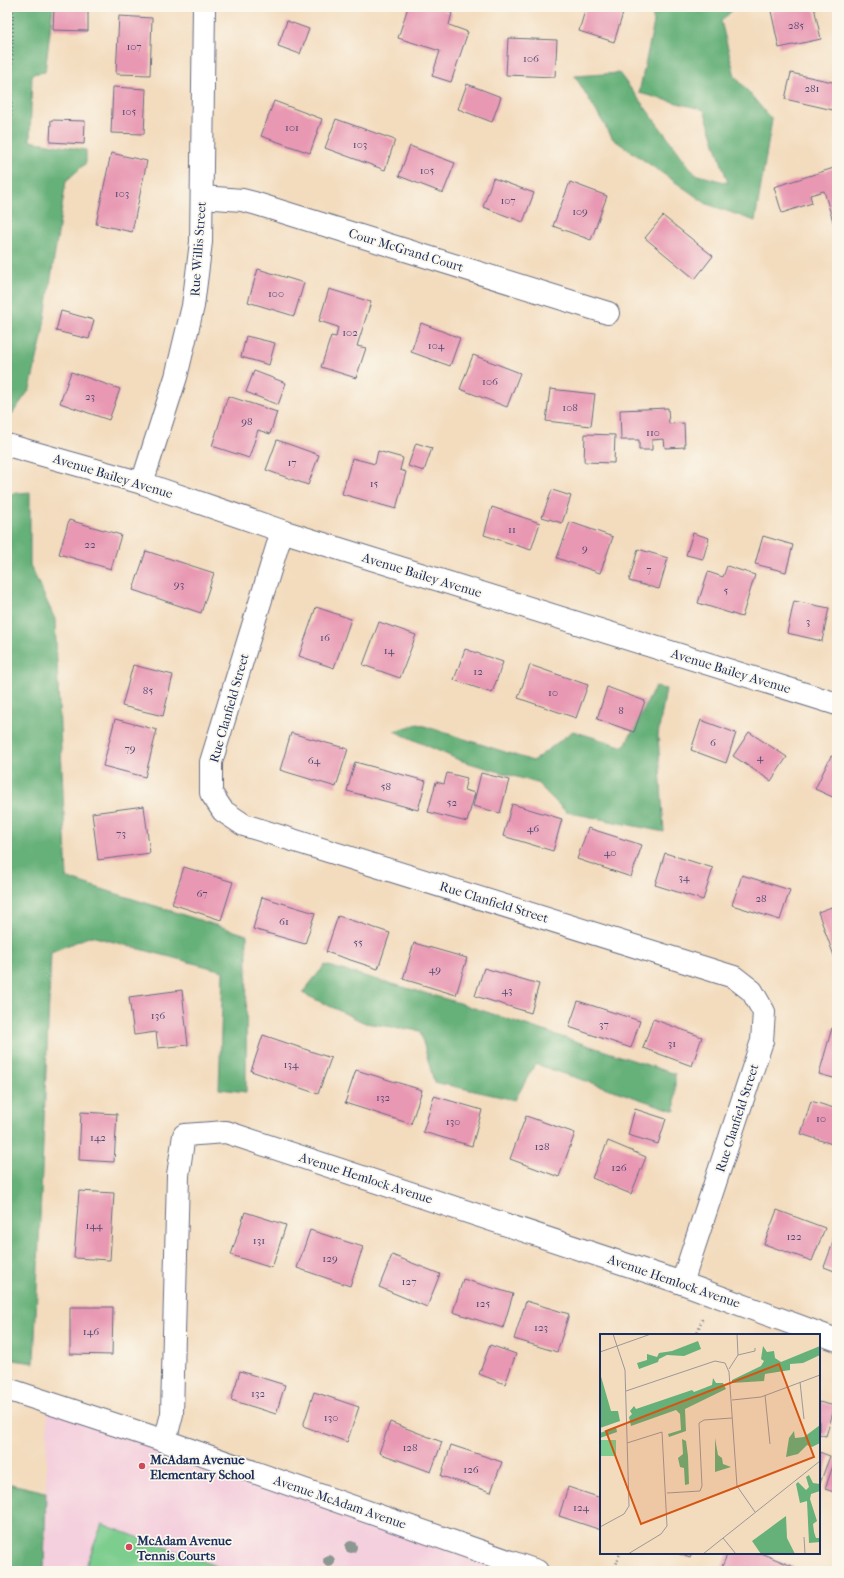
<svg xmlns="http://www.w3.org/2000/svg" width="844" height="1578" font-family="'IM FELL French Canon',serif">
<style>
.built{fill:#f4cfdd}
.green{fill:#7dcd8e;stroke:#4c7e76}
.forest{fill:#66b079;stroke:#40706c}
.building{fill:#e898b2}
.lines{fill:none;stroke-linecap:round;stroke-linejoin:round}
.minor-casing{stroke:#676c80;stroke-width:24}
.path{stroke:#676c80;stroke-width:2.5;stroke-dasharray:1 3;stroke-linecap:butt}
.minor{stroke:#fff;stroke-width:22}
.tree{fill:#8c9791}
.poi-dot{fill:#d1495b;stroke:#fbf7ec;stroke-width:1.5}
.labels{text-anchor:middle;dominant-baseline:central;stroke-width:3.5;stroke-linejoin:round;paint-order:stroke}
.number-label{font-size:11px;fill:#4e4973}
.street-label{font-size:13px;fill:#1b2f5e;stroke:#fbf7ec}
.poi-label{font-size:13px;font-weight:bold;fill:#1b2f5e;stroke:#fbf7ec;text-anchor:start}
.inset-road{fill:none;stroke:#9d9798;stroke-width:1}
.view{fill:#d45514;fill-opacity:0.15;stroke:#d45514;stroke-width:2}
.inset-edge{fill:none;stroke:#1b2f5e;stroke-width:2}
</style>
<rect width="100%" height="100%" fill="#fbf7ec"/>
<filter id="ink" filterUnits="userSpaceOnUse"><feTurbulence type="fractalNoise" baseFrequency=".025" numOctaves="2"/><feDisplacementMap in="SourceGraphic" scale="8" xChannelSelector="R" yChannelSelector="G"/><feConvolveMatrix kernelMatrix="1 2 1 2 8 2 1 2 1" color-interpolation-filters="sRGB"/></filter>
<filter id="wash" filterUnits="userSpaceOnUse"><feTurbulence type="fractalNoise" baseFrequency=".012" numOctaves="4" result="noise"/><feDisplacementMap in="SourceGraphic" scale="16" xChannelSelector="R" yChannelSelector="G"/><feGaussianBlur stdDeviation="0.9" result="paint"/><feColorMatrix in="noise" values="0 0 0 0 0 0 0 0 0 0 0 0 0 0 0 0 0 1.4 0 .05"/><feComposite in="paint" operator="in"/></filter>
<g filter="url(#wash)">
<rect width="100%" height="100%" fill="#f3dcbe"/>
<path class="built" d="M48 1403 537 1571H44Z"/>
<path class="green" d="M102 1524 229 1571H84Z"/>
<g class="forest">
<path d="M7 7H53L45 72 32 74 30 141 86 150V163L66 181 42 337 30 389 7 421Z"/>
<path d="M650 7H736L721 21 735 76 772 120 755 221 707 204 613 139 575 76 619 73 695 174 728 183 704 110 639 93 654 22Z"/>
<path d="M30 492V565L55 619 67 878 247 935 246 1092 219 1089 223 971 91 936 51 952 34 1363 7 1359V494Z"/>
<path d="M655 687 666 689 658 735 664 832 566 812 537 783 459 760 394 731 418 724 533 761 573 731 624 747Z"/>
<path d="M325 965 453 1001 675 1074V1111L535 1064 515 1100 434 1082 420 1031 365 1023 302 993Z"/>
<path d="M7 1483 46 1492 44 1571H7Z"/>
</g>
<g id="blocks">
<g class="building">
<path d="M54 7H88V31L53 30Z"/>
<path d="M408 7H433L452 13 449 25 468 32 451 82 432 76 440 51 398 38Z"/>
<path d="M586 7H625L614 42 579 31Z"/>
<path d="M789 7H814L821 39 779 48 771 11Z"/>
<path d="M119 16 152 18 150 75 116 74Z"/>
<path d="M287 21 309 29 300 54 278 46Z"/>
<path d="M508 38 557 40 555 77 506 75Z"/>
<path d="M791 73 837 83V93L833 110 785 99Z"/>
<path d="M467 84 501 97 492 122 458 109Z"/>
<path d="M113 87 146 89 144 134 111 133Z"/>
<path d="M274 101 322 119 310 153 261 136Z"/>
<path d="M336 119 395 140 385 170 325 148Z"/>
<path d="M51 120 85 121 84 144 50 142Z"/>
<path d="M410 146 455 163 443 193 399 176Z"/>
<path d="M111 153 147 161 132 232 96 224Z"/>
<path d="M837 167V235L824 191 810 195 812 203 782 213 774 187Z"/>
<path d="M493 178 534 193 523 222 483 207Z"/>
<path d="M570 182 607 196 591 240 553 226Z"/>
<path d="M663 216 713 256 695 279 645 238Z"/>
<path d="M258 269 304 283 294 316 248 302Z"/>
<path d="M329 289 371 302 357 346 366 348 356 378 321 367 331 336 336 337 338 327 319 321Z"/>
<path d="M61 311 94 320 89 339 56 331Z"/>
<path d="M421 323 460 338 450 366 411 352Z"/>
<path d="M246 336 275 343 269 365 241 357Z"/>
<path d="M473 355 520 373 507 407 460 389Z"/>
<path d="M254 371 286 383 278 405 246 392Z"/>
<path d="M71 372 120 389 109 420 60 403Z"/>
<path d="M550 389 595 394 591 426 546 421Z"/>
<path d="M228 396 277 412 270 434 258 430 249 458 212 446Z"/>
<path d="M668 408 669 424 684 423 685 447 665 448 664 439 652 440V450H639V440H621L620 410Z"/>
<path d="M585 434 615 435 614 463 584 462Z"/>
<path d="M277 440 319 455 308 485 266 470Z"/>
<path d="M416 443 432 448 424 471 408 466Z"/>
<path d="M378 451 403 458 400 470 406 472 396 509 342 494 352 458 375 464Z"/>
<path d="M552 490 571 496 562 523 542 517Z"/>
<path d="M492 507 540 523 531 550 484 535Z"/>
<path d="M69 520 121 535 111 569 59 554Z"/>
<path d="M570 522 613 537 600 573 557 558Z"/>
<path d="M693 533 709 538 703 559 686 555Z"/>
<path d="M763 536 793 545 786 572 755 564Z"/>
<path d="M638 549 668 558 659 589 629 581Z"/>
<path d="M146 551 214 573 201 613 133 590Z"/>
<path d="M727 566 755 575 742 617 698 603 708 572 723 577Z"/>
<path d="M794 601 829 608 822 641 787 633Z"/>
<path d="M316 607 351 619 334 668 299 656Z"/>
<path d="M379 622 416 635 400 678 363 665Z"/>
<path d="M465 649 503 662 492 693 454 680Z"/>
<path d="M133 665 173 675 163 716 122 706Z"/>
<path d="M530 665 588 685 576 718 518 698Z"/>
<path d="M607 687 645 701 634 732 597 719Z"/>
<path d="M115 719 157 730 145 777 103 766Z"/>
<path d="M701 720 736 733 726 763 691 750Z"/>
<path d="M749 732 787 757 771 781 733 756Z"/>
<path d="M291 733 348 749 336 787 280 770Z"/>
<path d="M831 756 837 759V799L815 789Z"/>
<path d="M355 762 426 781 418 810 347 791Z"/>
<path d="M447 773 467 778 464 790 475 793 467 822 428 812 436 782 444 784Z"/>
<path d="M481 773 509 780 500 813 473 806Z"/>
<path d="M512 804 562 819 553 851 503 836Z"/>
<path d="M144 806 150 853 98 860 92 813Z"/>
<path d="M588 828 642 845 631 877 577 859Z"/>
<path d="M665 853 713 868 703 900 655 885Z"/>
<path d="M184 867 233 882 221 920 172 904Z"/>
<path d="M742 875 790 890 780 920 732 905Z"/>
<path d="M262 897 315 913 305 944 253 929Z"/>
<path d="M837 905V964L818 912Z"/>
<path d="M338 916 390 933 378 969 326 952Z"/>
<path d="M414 943 467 958 456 995 403 979Z"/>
<path d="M484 968 539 984 531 1013 475 996Z"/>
<path d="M182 990 188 1045 158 1048 156 1032 134 1035 129 997Z"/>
<path d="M578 1001 640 1021 631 1048 569 1027Z"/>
<path d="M653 1019 702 1037 692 1066 643 1048Z"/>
<path d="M832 1028 837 1029V1079L819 1074Z"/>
<path d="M263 1035 331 1058 318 1094 251 1071Z"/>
<path d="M356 1070 422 1090 411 1124 345 1103Z"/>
<path d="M434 1096 482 1110 472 1146 423 1132Z"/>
<path d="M811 1101 837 1109V1127L832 1144 801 1134Z"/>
<path d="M635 1109 666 1119 658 1144 628 1135Z"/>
<path d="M81 1112 117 1114 114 1162 79 1160Z"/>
<path d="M526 1116 575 1133 559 1177 510 1159Z"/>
<path d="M608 1141 646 1157 631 1194 592 1178Z"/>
<path d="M79 1191 114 1193 110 1260 74 1258Z"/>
<path d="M777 1210 825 1228 812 1261 764 1244Z"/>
<path d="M245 1212 286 1225 272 1268 231 1255Z"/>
<path d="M310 1230 363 1247 350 1286 297 1268Z"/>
<path d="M837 1232V1272L824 1267Z"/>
<path d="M392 1255 440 1274 427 1307 379 1287Z"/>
<path d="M463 1279 513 1294 503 1328 453 1312Z"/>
<path d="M526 1301 569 1314 557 1352 514 1339Z"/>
<path d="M70 1307H113L112 1355 70 1354Z"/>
<path d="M490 1345 516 1354 505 1384 479 1374Z"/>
<path d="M240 1371 285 1385 276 1414 231 1400Z"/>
<path d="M314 1392 359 1407 347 1442 303 1426Z"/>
<path d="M819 1402 835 1406 826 1436 819 1434Z"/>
<path d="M390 1422 442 1442 431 1472 379 1453Z"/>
<path d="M451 1445 502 1462 491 1492 441 1476Z"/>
<path d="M819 1452 830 1456 819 1486Z"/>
<path d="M836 1457 837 1458V1493L825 1489Z"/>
<path d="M568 1487 601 1498V1530L559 1516Z"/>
<path d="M677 1553H692L690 1558Z"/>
<path d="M728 1553H761L794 1567 792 1571H720Z"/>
</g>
</g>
</g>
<g filter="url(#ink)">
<use href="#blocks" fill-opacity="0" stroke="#676c80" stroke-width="1"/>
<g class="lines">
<defs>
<g id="minor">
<path d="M202 197 242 200 254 203 608 313"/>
<path d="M7 445 142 483 282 531 837 704"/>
<path d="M142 483 176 377 193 306 201 242 204 7"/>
<path d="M282 531 211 762V793L223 811 244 825 734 977 752 991 764 1012 762 1041 682 1283"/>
<path d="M7 1389 165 1441 537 1571"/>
<path d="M165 1441 172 1414 178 1175 184 1135 226 1132 682 1283 837 1340"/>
</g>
</defs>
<use href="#minor" class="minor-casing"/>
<g class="path">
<path d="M7 340 13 7"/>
<path d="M696 1335 703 1317"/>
<path d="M614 1571 620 1553"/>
</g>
<use href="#minor" class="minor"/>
</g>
<g class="tree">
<circle cx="351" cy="1547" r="6"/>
<circle cx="329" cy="1561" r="6"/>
</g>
</g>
<g class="poi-dot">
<circle cx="142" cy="1466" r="4"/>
<circle cx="129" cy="1547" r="4"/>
</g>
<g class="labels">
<g class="number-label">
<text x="796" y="25">285</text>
<text x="134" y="46">107</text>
<text x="531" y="58">106</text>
<text x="812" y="88">281</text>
<text x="129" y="111">105</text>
<text x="292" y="127">101</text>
<text x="360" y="144">103</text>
<text x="427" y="170">105</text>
<text x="122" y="193">103</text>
<text x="508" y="200">107</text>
<text x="580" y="211">109</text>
<text x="276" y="293">100</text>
<text x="350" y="332">102</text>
<text x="436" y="345">104</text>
<text x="490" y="381">106</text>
<text x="90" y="396">23</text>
<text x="570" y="407">108</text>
<text x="247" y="421">98</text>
<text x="653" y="432">110</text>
<text x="292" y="462">17</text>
<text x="374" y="483">15</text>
<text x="512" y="529">11</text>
<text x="90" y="544">22</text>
<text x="585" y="548">9</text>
<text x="649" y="569">7</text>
<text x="179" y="584">93</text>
<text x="726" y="590">5</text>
<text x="808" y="621">3</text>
<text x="325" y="637">16</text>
<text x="389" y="650">14</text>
<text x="478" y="671">12</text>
<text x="148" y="690">85</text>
<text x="553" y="692">10</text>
<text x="621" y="710">8</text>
<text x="713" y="742">6</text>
<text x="130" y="748">79</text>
<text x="760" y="757">4</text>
<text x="314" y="760">64</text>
<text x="386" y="786">58</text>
<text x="452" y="802">52</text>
<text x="533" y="828">46</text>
<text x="121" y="833">73</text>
<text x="610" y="852">40</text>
<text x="684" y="877">34</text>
<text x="202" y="893">67</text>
<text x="761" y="898">28</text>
<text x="284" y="921">61</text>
<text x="358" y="942">55</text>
<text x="435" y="969">49</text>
<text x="507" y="990">43</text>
<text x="158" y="1015">136</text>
<text x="604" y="1024">37</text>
<text x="672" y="1043">31</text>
<text x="291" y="1064">134</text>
<text x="383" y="1097">132</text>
<text x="821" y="1118">10</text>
<text x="453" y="1121">130</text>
<text x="98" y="1137">142</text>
<text x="542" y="1146">128</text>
<text x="619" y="1167">126</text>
<text x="94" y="1225">144</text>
<text x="794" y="1236">122</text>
<text x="259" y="1240">131</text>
<text x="330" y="1258">129</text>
<text x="409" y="1281">127</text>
<text x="483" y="1303">125</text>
<text x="541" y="1327">123</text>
<text x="91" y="1331">146</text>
<text x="258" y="1393">132</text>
<text x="331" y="1417">130</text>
<text x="410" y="1447">128</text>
<text x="471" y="1469">126</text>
<text x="581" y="1507">124</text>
</g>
<g class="street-label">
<text transform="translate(198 249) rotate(-86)">Rue Willis Street</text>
<text transform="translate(406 250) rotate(17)">Cour McGrand Court</text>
<text transform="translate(113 476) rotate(17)">Avenue Bailey Avenue</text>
<text transform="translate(422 575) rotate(17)">Avenue Bailey Avenue</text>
<text transform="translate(731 671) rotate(17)">Avenue Bailey Avenue</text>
<text transform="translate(229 708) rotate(-74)">Rue Clanfield Street</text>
<text transform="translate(494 902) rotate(17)">Rue Clanfield Street</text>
<text transform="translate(737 1118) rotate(-72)">Rue Clanfield Street</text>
<text transform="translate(366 1178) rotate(18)">Avenue Hemlock Avenue</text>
<text transform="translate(674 1281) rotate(19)">Avenue Hemlock Avenue</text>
<text transform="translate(340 1502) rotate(19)">Avenue McAdam Avenue</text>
</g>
<g class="poi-label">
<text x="150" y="1459">McAdam Avenue<tspan x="150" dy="15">Elementary School</tspan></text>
<text x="137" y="1540">McAdam Avenue<tspan x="137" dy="15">Tennis Courts</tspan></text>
</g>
</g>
<g transform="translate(600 1334)">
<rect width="220" height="220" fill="#f3dcbe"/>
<path d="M0 106H16V122H0Z" fill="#7dcd8e"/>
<path d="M98 7 101 15 84 22 67 21 59 25 58 28 39 35 37 29 47 26V20L57 23 59 19 72 17ZM163 12 167 18 174 17 175 24 181 28 220 12V21L203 29 190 30V36L165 40 164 47 132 49V46L161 32 164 27 161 25ZM0 39 11 77H18L20 87 0 94ZM113 44 116 49H123L126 55 85 75 86 97 69 103 68 100 81 96 80 80 76 76 31 92 29 83 32 80 30 77 34 72 36 75 92 56 94 58 112 51ZM220 91V109L212 113 207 111 198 120 186 123 189 104 194 97 195 104 204 103ZM16 93 17 98 0 104V99ZM115 104 118 121 122 124 123 130 131 133 115 138ZM82 105 86 107 88 122 89 150 85 151 84 134 80 133 78 124 83 120ZM209 141 213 149 220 150V157L211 160 210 165 217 187 213 190 214 198 216 204H220V208L209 209 207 167 200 169 196 150 198 148 206 156 209 153 206 143ZM186 182 187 204 195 220H161L152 207Z" fill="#66b079"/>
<path class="inset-road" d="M137 0 138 21M0 18 51 0M129 35 138 21 155 17V14M200 48 204 85M26 57 115 27 125 29 129 38 137 152 155 178M165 61 170 110M132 66 161 63 220 41M27 109 62 98 67 192 61 200 28 220M67 159 100 157 102 152 99 89 104 86 132 84M0 193 24 180 29 172 25 36 13 0M204 203 205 220M123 204 136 220M103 220 220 127"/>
<path class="view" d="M179 30 214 123 41 190 6 97Z"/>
<rect width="220" height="220" class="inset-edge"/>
</g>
<rect width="844" height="1578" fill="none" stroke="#fbf7ec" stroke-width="24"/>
</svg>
